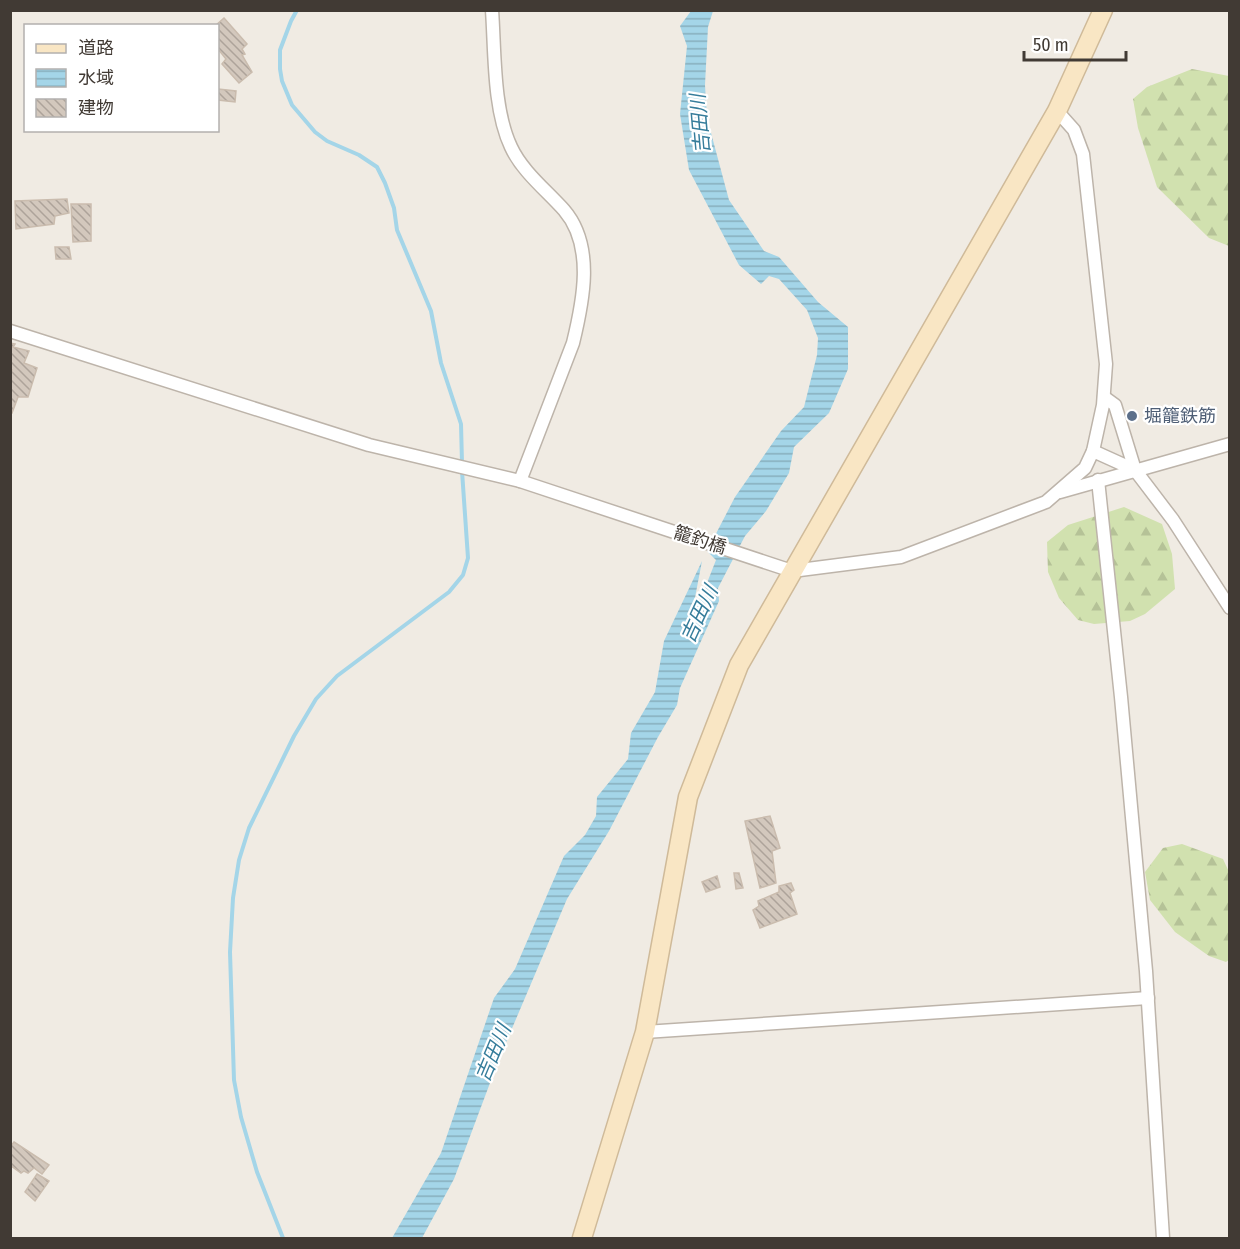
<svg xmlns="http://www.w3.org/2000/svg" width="1240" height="1249" font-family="'Fira Sans Condensed','Noto Sans JP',sans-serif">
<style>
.forest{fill:url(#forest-firs)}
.water{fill:url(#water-rules)}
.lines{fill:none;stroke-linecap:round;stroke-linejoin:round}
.stream{stroke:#a4d5e8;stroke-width:4}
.building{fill:url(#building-back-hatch);stroke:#cabcae;stroke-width:1.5}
.street-casing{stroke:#bdb4aa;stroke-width:15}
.secondary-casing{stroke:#cfba99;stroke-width:21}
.street{stroke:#fff;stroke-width:12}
.secondary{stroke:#f9e6c4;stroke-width:18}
.service-dot{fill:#5c6f8a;stroke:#fff;stroke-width:2}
.labels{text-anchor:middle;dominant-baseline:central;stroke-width:4.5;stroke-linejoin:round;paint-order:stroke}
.service-label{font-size:18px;fill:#4e5e75;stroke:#fff;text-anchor:start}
.street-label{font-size:18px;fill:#413a34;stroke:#fff}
.water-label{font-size:20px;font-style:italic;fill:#367d9b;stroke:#fff}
</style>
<defs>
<pattern id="forest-firs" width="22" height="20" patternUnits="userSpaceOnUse" patternTransform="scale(1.5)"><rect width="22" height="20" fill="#d1e1af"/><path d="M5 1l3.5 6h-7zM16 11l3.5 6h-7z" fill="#b5c297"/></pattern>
<pattern id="water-rules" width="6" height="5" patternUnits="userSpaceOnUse" patternTransform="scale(1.5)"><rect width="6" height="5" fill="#a4d5e8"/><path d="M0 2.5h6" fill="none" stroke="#87aebd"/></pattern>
<pattern id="building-back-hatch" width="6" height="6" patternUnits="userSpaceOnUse" patternTransform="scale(1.5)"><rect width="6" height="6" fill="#d3c8bd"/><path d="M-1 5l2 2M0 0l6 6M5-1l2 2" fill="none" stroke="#ada39a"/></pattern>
</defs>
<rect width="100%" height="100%" fill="#f0ebe3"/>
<g class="forest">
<path d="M1192 69 1229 76V246L1209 238 1157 187 1138 128 1133 99 1147 87Z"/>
<path d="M1124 507 1162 524 1172 554 1175 589 1145 614 1130 621 1094 624 1078 620 1059 598 1048 572 1047 542 1068 525Z"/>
<path d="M1182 844 1223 859 1229 872 1230 959 1226 962 1209 956 1175 932 1150 900 1145 872 1163 848Z"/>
</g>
<path class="water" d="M691 11H713L708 27 705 85 707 118 729 200 764 251 779 257 818 302 848 327V369L829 413 794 447 789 473 766 511 745 536 718 588 719 601 680 688 677 705 658 737 609 831 567 899 499 1059 454 1179 422 1238H392L441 1153 494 998 515 969 564 856 585 835 596 816 597 797 628 759 631 733 655 692 664 641 702 561 693 608 705 588 716 560 707 551 735 497 781 431 804 407 817 355 818 338 807 310 779 279 769 276 761 284 739 265 689 170 680 114 687 46 680 26Z"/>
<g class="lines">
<g class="stream">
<path d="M297 10 291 21 280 50V69L282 81 292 105 315 132 327 141 359 155 377 167 385 183 394 208 397 230 431 311 441 363 461 424 462 463"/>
<path d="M283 1238 257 1172 241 1117 234 1080 230 952 233 898 239 860 249 828 294 736 316 699 337 676 449 592 463 575 468 558 462 471"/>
</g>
</g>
<g class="building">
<path d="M224 18 247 44 242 49 245 54 242 55 252 72 239 83 222 64 226 59 218 49V26H215Z"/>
<path d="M218 89 236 91 235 102 218 100Z"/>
<path d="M67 199 69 213 55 216 54 224 16 229 15 201Z"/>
<path d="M71 204H91V241L73 242Z"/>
<path d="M55 247H69L71 259H56Z"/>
<path d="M10 343 15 344 13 347 29 351 24 363 37 368 28 397H18L12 413 10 412V378L12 370H10Z"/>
<path d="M770 816 780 848 772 851 776 883 760 888 745 821Z"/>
<path d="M734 873H739L743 888 736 889Z"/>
<path d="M717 876 720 887 706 892 702 882Z"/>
<path d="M791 883 794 890 790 893 797 914 760 928 753 910 759 906 758 901 779 892V886Z"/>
<path d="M14 1142 49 1165 42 1174 34 1168 28 1173 24 1171 21 1173 10 1165V1147Z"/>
<path d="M37 1174 49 1181 35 1201 25 1192Z"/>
</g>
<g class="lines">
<defs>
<g id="street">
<path d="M492 10C495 52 493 109 511 147 522 171 546 190 564 210 595 246 583 302 573 343L520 481"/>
<path d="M10 331 369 445 520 481 792 571 901 557 1046 502 1085 468 1093 451 1103 405 1106 364 1083 154 1074 130 1057 111"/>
<path d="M1104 397 1115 405 1135 470"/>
<path d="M1093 451 1135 470 1173 520 1230 608"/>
<path d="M1098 480 1121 697 1146 971 1163 1238"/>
<path d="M1060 492 1230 444"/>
<path d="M645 1032 1148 998"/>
</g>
<path id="secondary" d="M582 1238 645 1032 688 797 739 665 1057 111 1103 10"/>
</defs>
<use href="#street" class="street-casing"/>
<use href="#secondary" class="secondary-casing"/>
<use href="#street" class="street"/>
<use href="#secondary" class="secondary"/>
</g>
<circle class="service-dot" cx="1132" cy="416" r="6"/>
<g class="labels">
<g class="service-label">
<text x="1144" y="416">堀籠鉄筋</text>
</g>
<g class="street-label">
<text transform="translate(700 540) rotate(18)">籠釣橋</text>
</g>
<g class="water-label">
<text transform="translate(700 124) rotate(-95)">吉田川</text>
<text transform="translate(699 614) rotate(-65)">吉田川</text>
<text transform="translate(493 1053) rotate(-67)">吉田川</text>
</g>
</g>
<rect width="1240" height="1249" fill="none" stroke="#413a34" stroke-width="24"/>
<rect x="24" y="24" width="195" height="108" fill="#ffffff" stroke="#b3b0ae" stroke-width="1.5"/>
<rect x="36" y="44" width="30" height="9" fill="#f9e6c4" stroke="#b3b0ae" stroke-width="1.5"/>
<text x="78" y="54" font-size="18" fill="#413a34">道路</text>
<rect x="36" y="69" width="30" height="18" fill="url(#water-rules)" stroke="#b3b0ae" stroke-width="1.5"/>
<text x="78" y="84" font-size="18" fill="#413a34">水域</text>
<rect x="36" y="99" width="30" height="18" fill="url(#building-back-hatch)" stroke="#b3b0ae" stroke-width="1.5"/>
<text x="78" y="114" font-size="18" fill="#413a34">建物</text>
<path d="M1024 51v9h102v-9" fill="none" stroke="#413a34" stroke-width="3"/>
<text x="1033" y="51" font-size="18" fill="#413a34" stroke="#ffffff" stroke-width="4.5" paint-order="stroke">50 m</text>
</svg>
